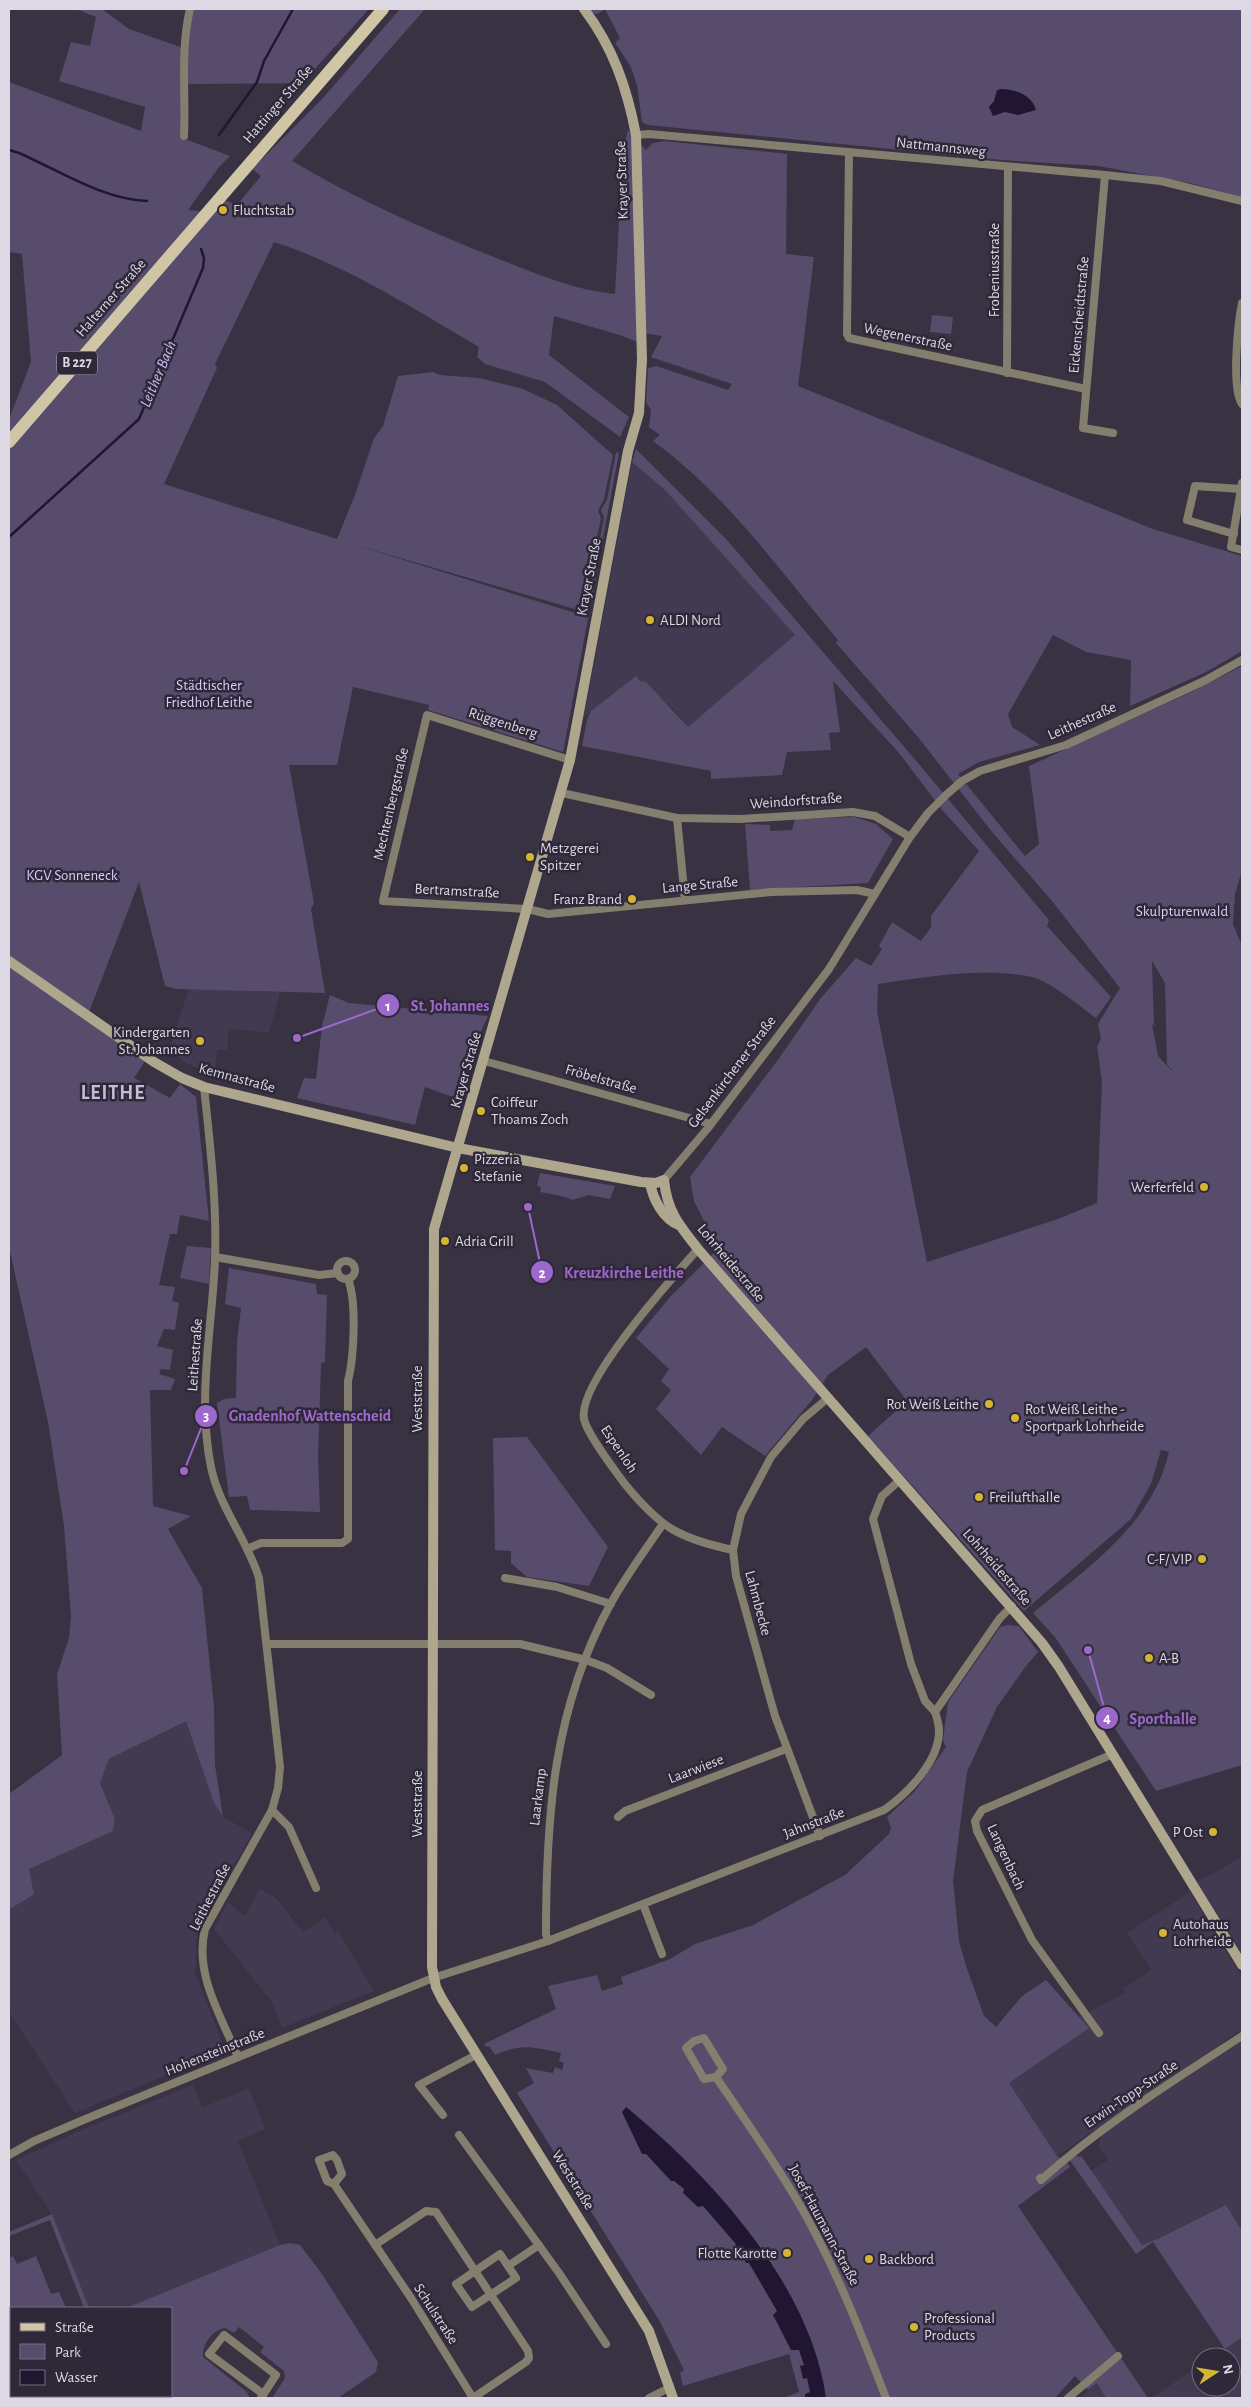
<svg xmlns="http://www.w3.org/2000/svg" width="1251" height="2407" font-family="'Alegreya Sans',sans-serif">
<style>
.built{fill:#423a51}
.green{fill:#574c6c;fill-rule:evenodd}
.water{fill:#211632}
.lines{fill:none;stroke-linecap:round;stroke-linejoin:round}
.stream{stroke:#211632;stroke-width:2.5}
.street{stroke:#837e6e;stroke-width:8}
.secondary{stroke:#aea78d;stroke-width:10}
.primary{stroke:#d0c6a5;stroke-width:12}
.poi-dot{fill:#d7b534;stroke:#2e2839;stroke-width:2}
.labels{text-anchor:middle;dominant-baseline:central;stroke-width:5;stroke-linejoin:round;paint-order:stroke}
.shield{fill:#2e2839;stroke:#a8a3b1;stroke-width:1}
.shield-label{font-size:14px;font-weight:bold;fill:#dcd8e4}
.street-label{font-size:15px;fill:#dcd8e4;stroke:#2e2839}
.poi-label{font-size:15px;fill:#dcd8e4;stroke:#2e2839;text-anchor:start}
.park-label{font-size:15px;fill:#ddcdfc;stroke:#2e2839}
.water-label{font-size:16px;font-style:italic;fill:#cebaf4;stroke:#2e2839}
.district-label{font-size:20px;font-weight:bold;letter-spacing:1px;fill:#c4bdd3;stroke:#2e2839}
.leader{fill:none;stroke:#9d68cc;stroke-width:2}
.callout-dot{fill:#9d68cc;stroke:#2e2839;stroke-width:2}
.mark-label{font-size:15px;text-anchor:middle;font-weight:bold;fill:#fff}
.callout-label{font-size:16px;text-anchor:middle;font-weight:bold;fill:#9d68cc;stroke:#2e2839;stroke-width:5;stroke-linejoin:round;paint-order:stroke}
</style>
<rect width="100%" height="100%" fill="#383243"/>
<g class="built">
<path d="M632 462 665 490 795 635 688 727 673 709 636 676 584 717Z"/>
<path d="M189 989 280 992 269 1033 229 1029 227 1050H217L215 1077 184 1062 169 1049Z"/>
<path d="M187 1720 214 1803 223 1817 252 1833 200 1925 196 1939V1966L194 1970 223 2045 220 2053 75 2113 9 2012V1910L34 1894 28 1869 113 1831 115 1819 100 1783 109 1759Z"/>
<path d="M1242 1857V1956L1197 1882Z"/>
<path d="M259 1889 275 1897 303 1932 325 1917 335 1933 338 1931 374 1991 282 2028 271 2001 214 1929 228 1902 245 1916Z"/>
<path d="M1190 1892 1242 1977V2029L1057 2156 1009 2083 1088 2028 1079 2017 1125 1993 1122 1989 1151 1970 1127 1933Z"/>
<path d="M1242 2041V2231L1226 2205 1160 2238 1142 2245 1091 2171 1108 2160 1099 2146 1101 2134Z"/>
<path d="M193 2085 202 2108 249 2088 265 2129 238 2141 280 2245 126 2308H89L51 2213 16 2160 77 2132Z"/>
<path d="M1242 2337V2398H1151L1201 2365V2387H1231V2357H1212Z"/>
<path d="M1097 2383 1106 2398H1080Z"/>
</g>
<g class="green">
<path d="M76 9H102L129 29 186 49 192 9H369L302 83 190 84 181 86 185 139 230 156 219 167 188 210 206 212 9 438V419L31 362 22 254 9 252V82L141 131 145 107 59 81 71 42 90 46 96 17Z"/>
<path d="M400 9H425L292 161C358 200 428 231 499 259 537 274 573 290 615 294L623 150 628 130 646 150 653 143 665 141 787 154 786 254 814 257 798 386 1153 529 1242 556V651L1206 672 1130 706 1131 660 1086 652 1053 635 1008 714 1012 727 1040 745 979 762 958 774 1025 856 1039 844 1029 766 1187 694 1242 666V870L1235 894 1233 924 1242 946V1765L1156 1791 1055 1637 1033 1613C1088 1567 1152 1525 1169 1452L1161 1450 1151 1484 1131 1519 1024 1611 868 1436 907 1401 866 1347 828 1375 812 1400 765 1456 722 1427 701 1455 656 1409 671 1390 661 1381 669 1369 636 1338 670 1297 718 1249 694 1201 690 1177 777 1061 821 998 856 958 871 966 882 949 879 946 892 922 921 941 931 927V916L979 851 943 811 899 753 833 681 840 732 829 733 831 750 787 752 782 775 711 779V771L582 746 587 720 591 711 636 676 640 681 646 682 688 727 795 635 665 490 632 462 636 449 727 540 918 763 1049 920 1047 926 1111 997 1096 1018C1079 1006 1054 984 1035 978 990 966 923 977 878 984L877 1012 927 1262 1058 1219 1097 1203 1102 1082 1097 1046 1101 1039 1098 1024 1120 988 1052 901 992 832 918 737 836 643 838 640C780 571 727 495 653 441L660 435 649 427 651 410 646 402 648 368 656 366 728 390 732 384 651 357 662 336 643 333 642 344 620 335 554 316 549 355 629 417 620 437 545 382 485 364 477 357 479 347C416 310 344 264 274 242L215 364 217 368 164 484 337 539 355 495 374 438 383 426 398 376 433 372 440 375 479 378 523 389 557 405 613 455 604 499 598 511 601 518 582 611 352 544 585 616 604 517 601 510 607 500 616 452 619 453 563 752 428 710 429 705 353 687 337 765H289L314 903 311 909 325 993 177 989 165 986 139 882 86 1020 145 1061 134 1078 170 1098 180 1084 196 1097 209 1221 180 1215 177 1234H170L159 1285 175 1287 172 1301 179 1303 175 1330 164 1329 157 1346 173 1350 170 1370 161 1369 159 1374 175 1379 171 1390H150L153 1506 191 1516 168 1529 202 1588 214 1707 215 1765 223 1817 214 1803 186 1721 109 1759 100 1783 115 1819 113 1831 29 1869 34 1894 9 1910V1794L62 1755 57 1674 69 1638 71 1616 64 1526 48 1422 9 1247V445L219 198 237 205 261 176 252 169 323 98ZM1152 961 1165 983 1167 1064 1175 1074 1158 1056 1152 1024 1154 1026Z"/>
<path d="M585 9H1242V197L1190 183 1098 166 1002 160 648 125 642 122 637 85 630 65 615 43 620 38 605 9 598 14 588 13Z"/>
<path d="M932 315 953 317 951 334 930 332Z"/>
<path d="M855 817 876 824 893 839 868 883 750 890 745 824 770 825V831L792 830 795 819Z"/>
<path d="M330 995 349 1003 488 1016 467 1062 461 1100 425 1087 415 1125 297 1098 304 1078 316 1079 322 1026Z"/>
<path d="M540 1173 615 1186 610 1199 589 1195 572 1200 566 1197 540 1192 541 1187 537 1186Z"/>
<path d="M187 1246 211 1248 209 1284 180 1278Z"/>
<path d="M229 1268 316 1284 317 1294 327 1295 325 1362 321 1363 318 1457 320 1512 250 1510 247 1496 229 1497 217 1403 224 1399 236 1398 237 1341 241 1308 225 1304Z"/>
<path d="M527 1437 608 1547 589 1586 527 1577 511 1563V1551L495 1550 493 1438Z"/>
<path d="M1008 1625 1019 1626 1038 1652 1026 1666 997 1707 967 1772 953 1881 959 1941 967 1969 984 2016 996 2027 1022 1996 1046 1980 1089 2028 1009 2083 1057 2156 1066 2161 1070 2167 1018 2206 1148 2398H1106L1097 2383 1088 2390 1075 2376 1055 2398H783L799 2392 789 2354 683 2386 680 2373 684 2370 659 2320 517 2093 534 2083 526 2068 553 2073 555 2067 562 2070 564 2063 559 2061 561 2053C533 2047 522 2043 495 2055L489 2046 486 2047 484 2044 556 2009 548 1986 597 1975 602 1991 623 1984 621 1977 670 1959 695 1944 753 1925 845 1875 889 1834 891 1828 887 1817 915 1791 946 1747 943 1740 948 1702 1000 1627Z"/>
<path d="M1076 2156 1082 2157 1142 2245 1160 2238 1226 2205 1242 2231V2337L1225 2349 1153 2242 1136 2254 1069 2159Z"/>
<path d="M52 2214 89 2308H84L50 2220 9 2236V2232Z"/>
<path d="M290 2243 300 2245 322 2274 378 2362 376 2372 338 2398H272L285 2378 284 2371 260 2352 264 2347 239 2327 234 2333 225 2328C212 2330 202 2345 203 2357L247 2392 250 2398H52L49 2396H171V2308H126L280 2245Z"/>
<path d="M13 2256 17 2264 36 2256 51 2294 59 2292 66 2308H11V2369L9 2367V2258Z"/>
</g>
<g class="water">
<path d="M1001 89C1015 89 1032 95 1036 110L1018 115 1005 112 993 116 989 107 994 101 997 90Z"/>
<path d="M626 2107C711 2176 811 2286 826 2398H805V2394L810 2392 807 2378 803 2379 800 2366 804 2365 799 2350H791L773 2315 777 2311 749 2263H746L735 2243 703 2206 698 2207 683 2193 684 2189 674 2181H671L646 2154H642L622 2112Z"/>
</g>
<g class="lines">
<g class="stream">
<path d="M219 135 257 82 264 61 293 9"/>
<path d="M9 150 19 153C60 171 102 199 147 201"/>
<path d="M9 537 139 419 203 268 204 258 201 249"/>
</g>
<g class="street">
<path d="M636 135 649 134 1105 175 1161 181 1242 201"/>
<path d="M184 136C186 93 180 51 190 9"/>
<path d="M849 152 847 334 849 338 1086 389"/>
<path d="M1105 175 1083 428 1113 433"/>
<path d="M1242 303C1238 323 1231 387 1242 404"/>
<path d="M1007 373 1008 167"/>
<path d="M1242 483 1231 547 1242 550"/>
<path d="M1234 534 1187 520 1195 486 1241 489"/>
<path d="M570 760 427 715 383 901 528 909 548 914 771 892 857 890 875 894"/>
<path d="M562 793 677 818 741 819 853 812 875 816 910 837"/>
<path d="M677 818 685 900"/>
<path d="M484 1061 711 1124"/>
<path d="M204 1087C210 1145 217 1201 215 1260 212 1329 197 1398 211 1467 219 1507 247 1539 259 1578L280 1767 278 1788 272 1810 205 1929C194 1974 221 2016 238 2057"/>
<path d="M664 1180 708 1128 829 969 910 837 928 813 946 795 962 781 980 771 1066 745 1204 681 1242 660"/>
<path d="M698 1249C673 1277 577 1383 584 1419 587 1434 614 1469 624 1483 660 1527 677 1538 733 1550"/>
<path d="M215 1257 319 1275 338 1273"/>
<circle cx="346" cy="1270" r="9"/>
<path d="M900 1480 882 1496 873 1519 911 1664 925 1701 935 1712"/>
<path d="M247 1549 261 1543H342L348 1539V1381C354 1358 357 1302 348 1279"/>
<path d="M505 1578 557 1587 611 1604"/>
<path d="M267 1644H520L586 1660 607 1668 651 1695"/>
<path d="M272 1810 289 1827 316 1888"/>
<path d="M618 1817 625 1811 786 1749"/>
<path d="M820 1836 775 1716 736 1576 733 1550 741 1514 771 1457 803 1419 828 1398"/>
<path d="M643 1904 662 1954"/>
<path d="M548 1941 546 1934C546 1817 553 1708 611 1603 626 1576 645 1550 663 1524"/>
<path d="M1099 2033 1032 1940 977 1831 975 1821 982 1810 1113 1754"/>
<path d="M704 2038 723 2069 716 2077 704 2079 686 2048 694 2041Z"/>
<path d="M716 2077C745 2120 775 2162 801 2207 836 2268 861 2333 886 2398"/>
<path d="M443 2115 419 2085 476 2055"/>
<path d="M459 2135 559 2273 606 2344"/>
<path d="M9 2155 34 2141 88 2118 433 1978 548 1941 884 1810C907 1794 939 1762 939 1731 939 1725 937 1718 935 1712L1000 1618 1012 1606"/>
<path d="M1040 2178 1041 2180C1102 2125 1173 2081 1242 2036"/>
<path d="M334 2184 327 2181 319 2160 333 2155 337 2160 342 2174 334 2184 411 2298 473 2398"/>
<path d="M375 2245 426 2211 436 2212 528 2351 529 2358 526 2362 473 2398"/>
<path d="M500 2254 516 2278 472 2307 456 2284Z"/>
<path d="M508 2266 539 2245"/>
<path d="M9 2385 11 2387"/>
<path d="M25 2396 28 2398"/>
<path d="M9 2397 11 2394"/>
<path d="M261 2398 276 2375 224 2335 209 2354 263 2394"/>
<path d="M649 2398 669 2388"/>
<path d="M1068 2398 1118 2356"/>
</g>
<g class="secondary">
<path d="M584 9C613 47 627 88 636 135L642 359 639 413 628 451 570 760 434 1229 432 1967 436 1987 442 1999 649 2331 673 2398"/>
<path d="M9 961 154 1062 182 1078 204 1087 458 1148 641 1182 656 1183 664 1180C667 1211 679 1225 698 1249L1042 1643 1059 1667 1242 1965"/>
<path d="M650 1183C653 1199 663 1219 679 1225"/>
</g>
<path class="primary" d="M9 442 383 9"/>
</g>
<g class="poi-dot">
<circle cx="223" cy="210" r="5"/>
<circle cx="650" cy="620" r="5"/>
<circle cx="530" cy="857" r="5"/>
<circle cx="632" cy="899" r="5"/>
<circle cx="200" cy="1041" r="5"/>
<circle cx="481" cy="1111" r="5"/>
<circle cx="464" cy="1168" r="5"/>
<circle cx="1204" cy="1187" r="5"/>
<circle cx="445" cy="1241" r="5"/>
<circle cx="989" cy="1404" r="5"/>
<circle cx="1015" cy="1418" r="5"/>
<circle cx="979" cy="1497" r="5"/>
<circle cx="1202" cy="1559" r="5"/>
<circle cx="1149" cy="1658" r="5"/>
<circle cx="1213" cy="1832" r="5"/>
<circle cx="1163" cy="1933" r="5"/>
<circle cx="787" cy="2253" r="5"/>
<circle cx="869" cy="2259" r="5"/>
<circle cx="914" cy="2327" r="5"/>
</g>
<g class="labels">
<rect class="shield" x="57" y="351.5" width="40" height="23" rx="4"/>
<g class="shield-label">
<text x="77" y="363">B 227</text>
</g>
<g class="street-label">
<text transform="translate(278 104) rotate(-49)">Hattinger Straße</text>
<text transform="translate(941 147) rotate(6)">Nattmannsweg</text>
<text transform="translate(622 180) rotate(-92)">Krayer Straße</text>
<text transform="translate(994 270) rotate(-90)">Frobeniusstraße</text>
<text transform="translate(111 298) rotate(-49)">Halterner Straße</text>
<text transform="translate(1079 315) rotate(-85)">Eickenscheidtstraße</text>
<text transform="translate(908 337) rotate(12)">Wegenerstraße</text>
<text transform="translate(589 577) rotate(-79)">Krayer Straße</text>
<text transform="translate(1082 721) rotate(-24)">Leithestraße</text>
<text transform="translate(503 723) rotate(18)">Rüggenberg</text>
<text transform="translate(796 801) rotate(-4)">Weindorfstraße</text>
<text transform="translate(391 804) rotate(-77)">Mechtenbergstraße</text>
<text transform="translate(700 885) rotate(-5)">Lange Straße</text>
<text transform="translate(457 891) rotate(3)">Bertramstraße</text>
<text transform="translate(466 1070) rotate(-74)">Krayer Straße</text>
<text transform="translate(732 1072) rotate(-53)">Gelsenkirchener Straße</text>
<text transform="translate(237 1078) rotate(15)">Kemnastraße</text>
<text transform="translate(601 1079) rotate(16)">Fröbelstraße</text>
<text transform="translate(731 1263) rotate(50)">Lohrheidestraße</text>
<text transform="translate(195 1355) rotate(-86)">Leithestraße</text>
<text transform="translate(417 1399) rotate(-90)">Weststraße</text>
<text transform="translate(619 1449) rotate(56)">Espenloh</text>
<text transform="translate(997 1567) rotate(49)">Lohrheidestraße</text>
<text transform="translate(758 1603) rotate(75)">Lahmbecke</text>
<text transform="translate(696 1769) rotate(-21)">Laarwiese</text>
<text transform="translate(538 1797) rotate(-83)">Laarkamp</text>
<text transform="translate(417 1804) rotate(-90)">Weststraße</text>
<text transform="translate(814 1823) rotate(-21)">Jahnstraße</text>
<text transform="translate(1006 1857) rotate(65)">Langenbach</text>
<text transform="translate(210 1897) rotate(-63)">Leithestraße</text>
<text transform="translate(215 2052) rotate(-22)">Hohensteinstraße</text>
<text transform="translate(1131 2094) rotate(-34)">Erwin-Topp-Straße</text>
<text transform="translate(573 2180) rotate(58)">Weststraße</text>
<text transform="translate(824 2225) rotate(62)">Josef-Haumann-Straße</text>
<text transform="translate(436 2314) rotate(57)">Schulstraße</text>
</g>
<g class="poi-label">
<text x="233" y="210">Fluchtstab</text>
<text x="660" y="620">ALDI Nord</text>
<text x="540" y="848">Metzgerei<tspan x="540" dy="17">Spitzer</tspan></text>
<text x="622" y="899" text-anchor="end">Franz Brand</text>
<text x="190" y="1032" text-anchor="end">Kindergarten<tspan x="190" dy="17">St. Johannes</tspan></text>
<text x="491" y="1102">Coiffeur<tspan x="491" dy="17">Thoams Zoch</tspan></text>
<text x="474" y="1159">Pizzeria<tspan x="474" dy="17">Stefanie</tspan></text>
<text x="1194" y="1187" text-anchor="end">Werferfeld</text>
<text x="455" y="1241">Adria Grill</text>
<text x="979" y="1404" text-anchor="end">Rot Weiß Leithe</text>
<text x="1025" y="1409">Rot Weiß Leithe -<tspan x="1025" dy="17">Sportpark Lohrheide</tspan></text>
<text x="989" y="1497">Freilufthalle</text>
<text x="1192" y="1559" text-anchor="end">C-F/ VIP</text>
<text x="1159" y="1658">A-B</text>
<text x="1203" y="1832" text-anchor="end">P Ost</text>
<text x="1173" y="1924">Autohaus<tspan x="1173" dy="17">Lohrheide</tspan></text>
<text x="777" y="2253" text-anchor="end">Flotte Karotte</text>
<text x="879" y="2259">Backbord</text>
<text x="924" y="2318">Professional<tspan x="924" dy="17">Products</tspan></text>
</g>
<g class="park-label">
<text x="209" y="685">Städtischer<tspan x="209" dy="17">Friedhof Leithe</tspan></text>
<text x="72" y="875">KGV Sonneneck</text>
<text x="1182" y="911">Skulpturenwald</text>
</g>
<g class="water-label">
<text transform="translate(158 374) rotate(-67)">Leither Bach</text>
</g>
<g class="district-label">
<text x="113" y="1093">LEITHE</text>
</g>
</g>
<path class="leader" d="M297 1038L388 1005M528 1207L542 1272M184 1471L206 1416M1088 1650L1107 1718"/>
<g class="callout-dot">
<circle cx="297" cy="1038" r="5"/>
<circle cx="528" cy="1207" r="5"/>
<circle cx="184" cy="1471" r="5"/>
<circle cx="1088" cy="1650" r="5"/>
<circle cx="388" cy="1005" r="12"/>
<circle cx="542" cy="1272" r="12"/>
<circle cx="206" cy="1416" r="12"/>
<circle cx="1107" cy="1718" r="12"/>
</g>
<g class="mark-label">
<text x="388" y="1011">1</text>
<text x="542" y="1278">2</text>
<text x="206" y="1421">3</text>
<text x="1107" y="1723">4</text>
</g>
<g class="callout-label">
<text x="450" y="1011">St. Johannes</text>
<text x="624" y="1278">Kreuzkirche Leithe</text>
<text x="310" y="1421">Gnadenhof Wattenscheid</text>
<text x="1163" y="1724">Sporthalle</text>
</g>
<rect width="1251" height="2407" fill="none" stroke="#dcd8e4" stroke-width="20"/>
<rect x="10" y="2307" width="162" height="90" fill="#2e2839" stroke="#746e7d"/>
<rect x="20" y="2323" width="25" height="8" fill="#d0c6a5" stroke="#746e7d"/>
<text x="55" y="2332" font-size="15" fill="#dcd8e4">Straße</text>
<rect x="20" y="2344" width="25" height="15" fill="#574c6c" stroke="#746e7d"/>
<text x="55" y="2357" font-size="15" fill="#dcd8e4">Park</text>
<rect x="20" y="2370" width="25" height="15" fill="#211632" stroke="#746e7d"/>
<text x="55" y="2382" font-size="15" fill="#dcd8e4">Wasser</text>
<g transform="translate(1216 2372) rotate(78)"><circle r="24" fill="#2e2839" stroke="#746e7d"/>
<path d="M0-4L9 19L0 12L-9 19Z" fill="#d7b534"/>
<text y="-8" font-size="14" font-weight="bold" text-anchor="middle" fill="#dcd8e4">N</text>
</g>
</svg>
